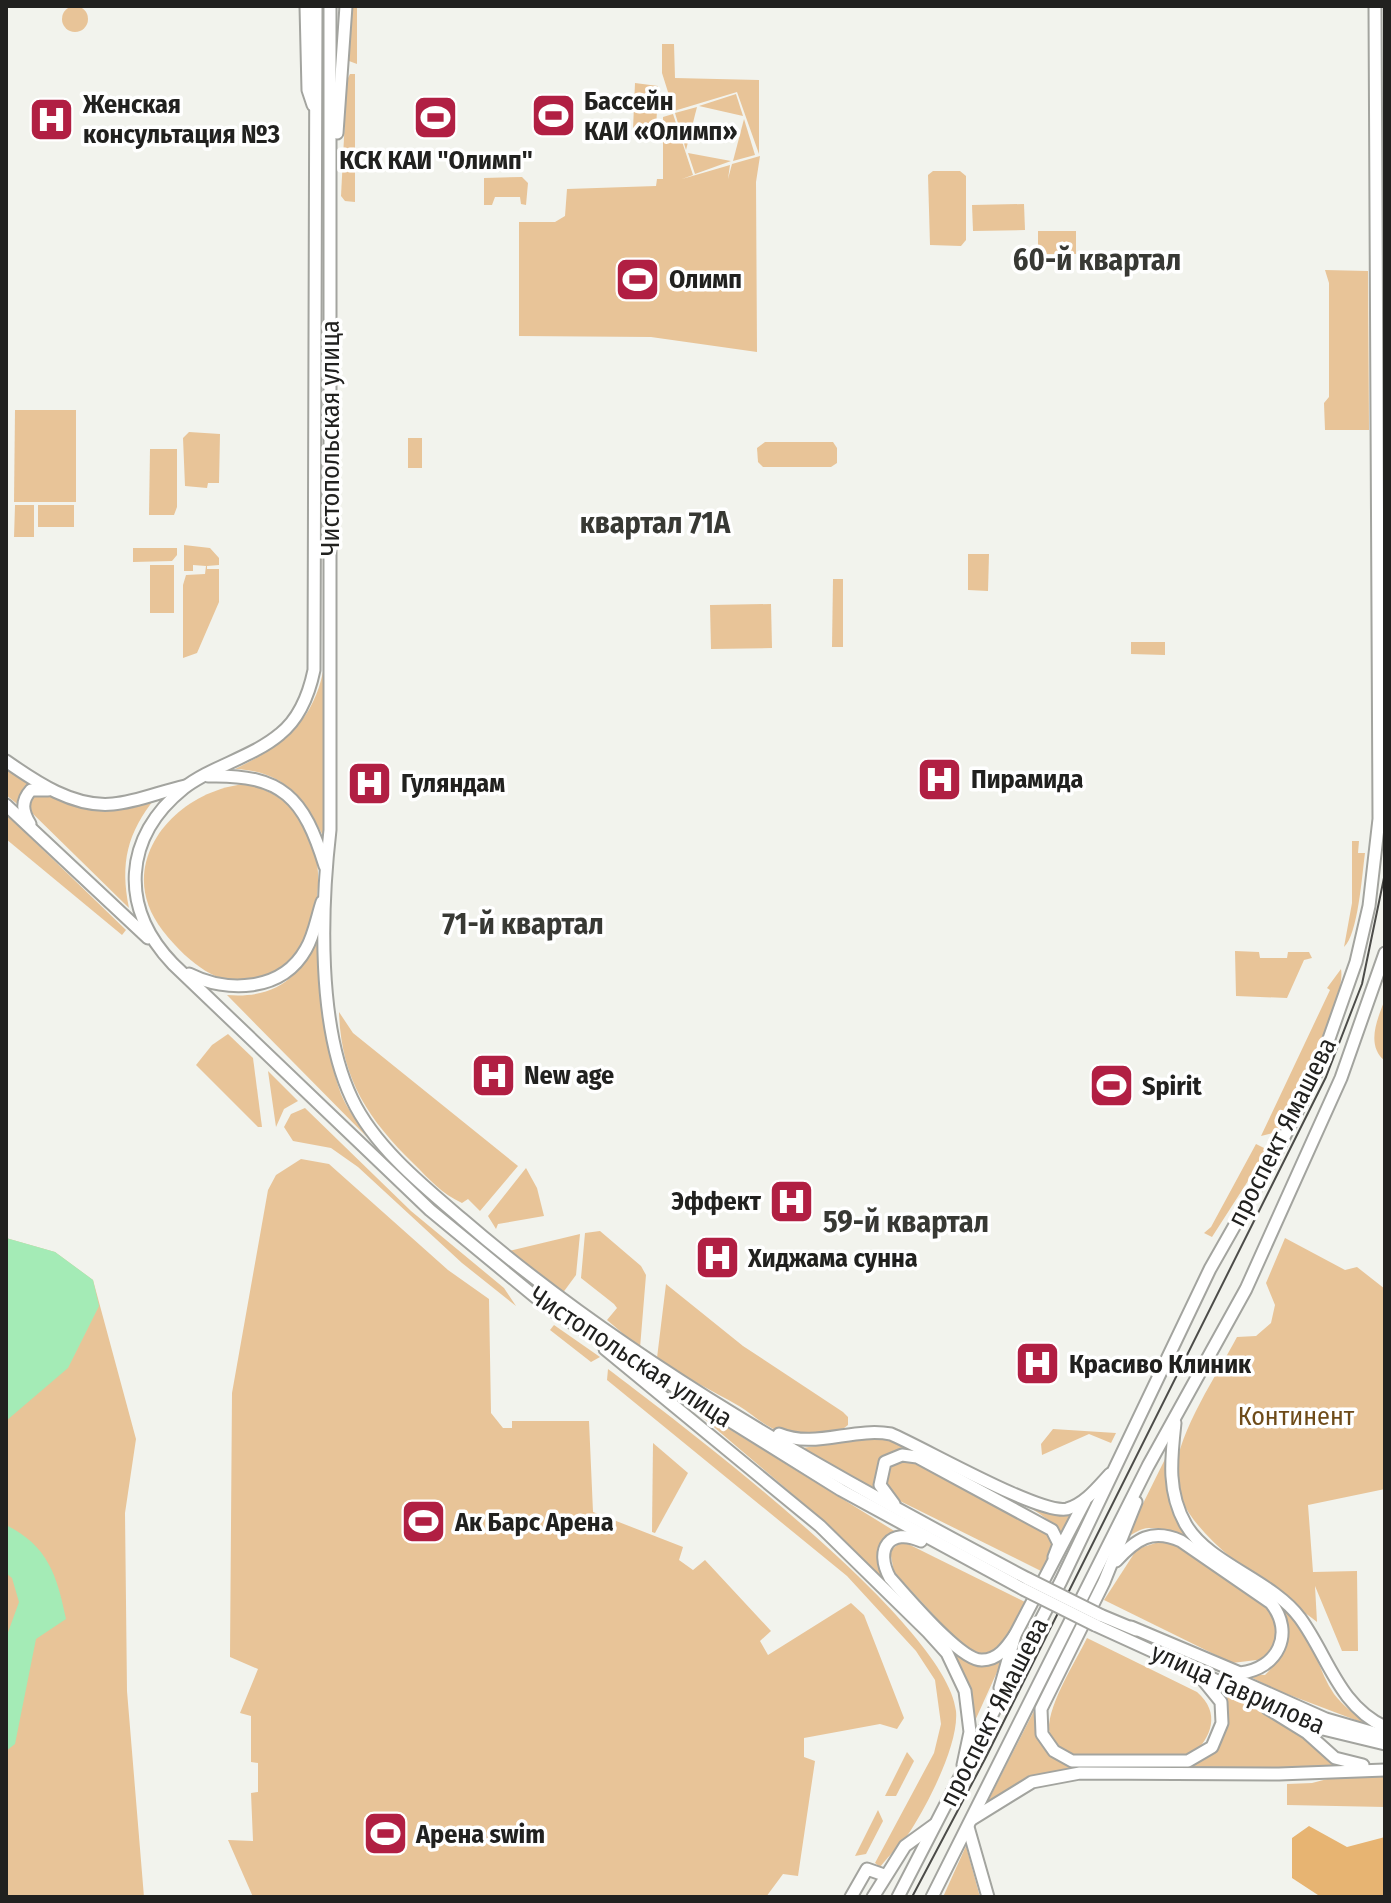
<svg xmlns="http://www.w3.org/2000/svg" width="1391" height="1903" viewBox="0 0 1391 1903" font-family="'Fira Sans Condensed',sans-serif">
<rect width="100%" height="100%" fill="#f2f3ed"/>
<g fill="#e8c498">
<polygon points="350,6 357,6 357,64 349,61"/>
<circle cx="75" cy="19" r="13"/>
<polygon points="662,44 674,44 675,78 759,80 759,154 737,92 674,111 662,73"/>
<polygon points="350,74 355,74 355,202 345,201 341,196 347,80"/>
<polygon points="635,83 658,86 656,132 633,129"/>
<polygon points="736,94 743,116 699,106"/>
<polygon points="697,107 686,150 675,113"/>
<polygon points="673,114 693,175 682,179 730,165 728,179 732,164 760,156 756,182 757,352 651,337 519,336 519,222 555,222 565,216 567,189 656,186 657,179 663,179 663,117"/>
<polygon points="744,119 755,155 733,161"/>
<polygon points="688,153 731,161 695,174"/>
<polygon points="933,171 960,171 966,176 966,240 961,246 930,245 928,175"/>
<polygon points="522,177 528,183 526,205 521,204 520,197 495,197 492,205 484,205 484,178"/>
<polygon points="1024,204 1025,230 973,231 972,205"/>
<rect x="1038" y="231" width="38" height="23"/>
<polygon points="1325,270 1368,271 1369,430 1325,430 1324,403 1329,397 1329,283"/>
<polygon points="15,410 76,410 76,502 14,502"/>
<polygon points="189,432 220,434 219,483 208,483 207,488 185,486 183,438"/>
<rect x="408" y="438" width="14" height="30"/>
<polygon points="765,442 833,442 837,448 837,463 831,467 763,467 758,462 757,448"/>
<polygon points="150,449 177,449 177,507 174,515 149,515"/>
<polygon points="15,505 34,505 34,537 14,537"/>
<rect x="38" y="505" width="36" height="22"/>
<polygon points="184,545 210,548 219,558 219,565 207,566 207,569 219,569 219,602 197,653 183,658 183,585 186,575 205,574 206,566 193,565 193,571 184,571"/>
<polygon points="133,548 177,548 177,555 172,561 133,562"/>
<polygon points="968,554 989,554 988,591 968,590"/>
<rect x="150" y="565" width="24" height="48"/>
<polygon points="833,579 843,579 843,647 832,647"/>
<polygon points="771,604 772,648 711,649 710,605"/>
<polygon points="1131,642 1165,642 1165,655 1131,654"/>
<path d="M323,672v164c-19,-40 -41,-65 -88,-67 45,-22 77,-45 88,-97z"/>
<polygon points="6,766 33,785 21,807 6,795"/>
<path d="M245,784c147,31 48,312 -82,147 -52,-66 11,-140 82,-147z"/>
<path d="M44,793l25,9 87,-5c-29,36 -36,66 -27,111l-100,-98 1,-14z"/>
<polygon points="6,814 126,930 122,935 6,839"/>
<path d="M1352,841h7l-1,12h7c-3,22 -7,82 -21,94l8,-44z"/>
<path d="M323,932c1,55 -1,110 18,162 6,15 18,30 26,43l-140,-142c53,4 73,-20 96,-63z"/>
<polygon points="1235,951 1259,952 1260,958 1287,958 1288,952 1309,952 1312,958 1304,960 1287,998 1236,996"/>
<path d="M1341,969c6,31 -49,132 -64,163l-16,4 69,-146 -3,-2z"/>
<path d="M1385,999v62c-20,-16 -7,-43 0,-62z"/>
<path d="M339,1012l14,21 165,133 -38,45 -12,-12 -6,4c-20,-9 -33,-24 -48,-39 -46,-45 -73,-85 -75,-152z"/>
<polygon points="228,1034 253,1058 262,1127 258,1127 196,1065 212,1045"/>
<polygon points="268,1071 298,1101 284,1109 276,1127"/>
<polygon points="305,1108 411,1211 504,1288 516,1306 462,1263 358,1167 331,1148 293,1141 284,1127 291,1114"/>
<polygon points="1256,1144 1264,1148 1264,1156 1212,1237 1204,1233 1211,1227"/>
<polygon points="301,1159 329,1164 448,1270 489,1299 491,1413 503,1428 512,1428 512,1421 589,1421 593,1512 683,1547 679,1560 693,1570 705,1560 771,1631 760,1641 768,1655 851,1603 864,1615 904,1718 897,1729 880,1724 804,1738 804,1757 815,1761 798,1876 783,1874 766,1897 253,1897 228,1840 253,1841 251,1793 258,1792 258,1763 251,1762 251,1716 240,1713 258,1669 230,1657 232,1393 268,1190 276,1175"/>
<polygon points="526,1168 537,1188 544,1216 498,1224 496,1229 488,1216"/>
<polygon points="600,1231 641,1266 646,1275 640,1348 607,1320 617,1308 614,1304 581,1278 585,1233"/>
<polygon points="580,1234 576,1275 562,1294 509,1251"/>
<polygon points="6,1238 55,1252 93,1280 136,1439 125,1513 127,1691 144,1897 6,1897"/>
<path d="M1285,1238l60,32 12,-3 28,22v200l-77,16 5,67 44,-1 1,80h-16l-27,-65 2,36c-42,-34 -145,-91 -141,-151 2,-39 42,-98 61,-134l19,-1 15,-13 4,-18 -9,-22z"/>
<path d="M666,1284l77,62 100,66 5,5v8c-16,14 -53,13 -72,5 -13,-5 -25,-17 -37,-24 -28,-16 -55,-29 -82,-48z"/>
<polygon points="554,1325 600,1357 591,1362 550,1330"/>
<path d="M608,1369c74,56 339,255 348,342 3,32 -27,91 -45,119 -8,13 -21,24 -31,37l-5,-4 59,-110 7,-29 -6,-44 -19,-29 -69,-75 -240,-196z"/>
<path d="M682,1400l214,132c-24,17 -17,32 -4,56l-69,-68z"/>
<polygon points="1053,1429 1116,1433 1111,1443 1089,1434 1042,1455 1041,1444"/>
<path d="M879,1437l16,3 162,73h18l-12,23c-9,-25 -121,-72 -150,-86 -29,-3 -40,14 -36,42l-75,-44z"/>
<polygon points="653,1443 688,1473 655,1533 652,1532"/>
<path d="M1169,1451c-13,103 80,105 130,171 15,21 20,50 35,72 8,11 22,21 32,30l-87,-33 -35,-17 21,1c21,-21 29,-42 14,-69 -32,-23 -91,-79 -130,-78 -8,0 -16,6 -23,10z"/>
<polygon points="916,1460 1047,1531 1053,1546 1041,1571 900,1501 886,1487 887,1468 895,1461"/>
<path d="M1165,1540c25,10 102,55 112,79 6,15 -1,29 -12,40l-33,4 -128,-63 33,-51z"/>
<polygon points="902,1541 1025,1602 1002,1647 978,1656 965,1649 894,1572 890,1551"/>
<path d="M1087,1638l110,54c24,21 15,45 -6,65l-119,1c-9,-7 -18,-13 -22,-24 -7,-22 27,-75 37,-96z"/>
<path d="M942,1641c18,17 34,30 60,20l-28,62 -4,-36z"/>
<path d="M1220,1688l132,79 -299,5 -19,5 -47,26 50,-98c-1,60 28,64 80,62 23,-1 46,-1 68,-2 38,-11 50,-41 35,-77z"/>
<polygon points="907,1752 914,1761 896,1796 885,1796"/>
<polygon points="1385,1775 1385,1807 1287,1805 1287,1784 1312,1783 1339,1776"/>
<polygon points="878,1810 883,1821 866,1854 855,1856"/>
<polygon points="966,1846 980,1897 943,1897"/>
</g>
<polygon fill="#e7b472" points="1309,1826 1347,1847 1385,1837 1385,1897 1321,1897 1292,1878 1292,1838"/>
<g fill="#a4ebb6">
<polygon points="6,1238 55,1252 93,1280 99,1306 68,1368 6,1421"/>
<path d="M6,1525c42,21 51,50 60,94l-30,20 -21,105 -9,7v-113l13,-36 -7,-24 -6,-5z"/>
</g>
<g fill="none" stroke-linecap="round" stroke-linejoin="round">
<defs>
<g id="major">
<polyline points="306,6 308,90 313,105"/>
<path d="M316,6l-2,664c-5,24 -14,48 -34,64 -27,23 -70,33 -96,54 -61,49 -65,120 -11,176l257,246 120,99 291,181 182,99"/>
<path d="M330,6v824c-9,79 -13,196 22,269 22,47 71,87 110,120 170,147 368,255 566,360"/>
<polyline points="337,133 346,6"/>
<path d="M6,761c30,21 68,47 107,43 24,-2 49,-13 72,-18"/>
<path d="M208,776c75,-2 96,22 117,90"/>
<polyline points="6,805 148,938"/>
<path d="M30,824c-8,-13 -9,-23 1,-34h17"/>
<path d="M189,974c38,19 93,18 117,-25 8,-13 11,-32 16,-47"/>
<polyline points="605,1349 820,1526 928,1632 947,1653 965,1691 970,1732 963,1765"/>
<path d="M1175,1423c-4,36 -8,69 11,102 23,39 86,55 114,93 28,38 38,87 85,109"/>
<path d="M779,1434c36,15 74,-7 112,0 33,14 149,81 176,75 18,-5 31,-22 43,-35"/>
<polyline points="1136,1502 1104,1582 1041,1709 1042,1734 1054,1751 1072,1761 1188,1761 1212,1747 1222,1723 1221,1702 1195,1670"/>
<polyline points="894,1504 880,1485 885,1462 902,1455 917,1457 1052,1530 1059,1544 1054,1557"/>
<path d="M921,1541c-31,-14 -47,8 -31,37 16,17 70,83 92,82 16,0 25,-13 33,-25"/>
<path d="M1116,1561c20,-22 36,-33 65,-20l90,62c24,30 7,66 -31,70l-109,-46"/>
<polyline points="1100,1615 1136,1630"/>
<polyline points="1095,1625 1323,1729 1385,1744"/>
<polyline points="1227,1675 1326,1719 1385,1736"/>
<polyline points="1000,1688 1015,1635 1085,1501"/>
<polyline points="1267,1708 1306,1732 1335,1758 1363,1765"/>
<polyline points="972,1819 1032,1782 1080,1773 1279,1774 1385,1770"/>
<polyline points="968,1827 988,1897"/>
<polyline points="851,1897 867,1869 884,1875"/>
<polyline points="873,1897 905,1846 934,1825"/>
<polyline points="898,1897 1061,1581 1210,1269 1277,1151 1318,1070 1356,962 1369,906 1379,819 1375,6"/>
<polyline points="932,1897 1148,1466 1246,1289 1341,1078 1385,953"/>
</g>
</defs>
<use href="#major" stroke="#a3a49f" stroke-width="15"/>
<use href="#major" stroke="#fff" stroke-width="11"/>
<polyline stroke="#4c4c49" stroke-width="2" points="912,1897 985,1759 1326,1077 1362,984 1385,873"/>
<defs>
<g id="major-bridge">
<polyline points="1028,1579 1100,1615"/>
<polyline points="1023,1589 1095,1625"/>
</g>
</defs>
<use href="#major-bridge" stroke="#a3a49f" stroke-width="15" stroke-linecap="butt"/>
<use href="#major-bridge" stroke="#fff" stroke-width="11"/>
</g>
<defs>
<symbol id="stadium-square" viewBox="-11 -11 22 22"><rect x="-9" y="-9" width="18" height="18" rx="4" fill="#b11f43" stroke="#fff"/><path d="M0-5a6.5 5 0 1 0 0 10a6.5 5 0 1 0 0-10ZM-3.5-1.8h7v3.6h-7Z" fill="#fff"/></symbol>
<symbol id="hospital-square" viewBox="-11 -11 22 22"><rect x="-9" y="-9" width="18" height="18" rx="4" fill="#b11f43" stroke="#fff"/><path d="M-5-5h3v3.5h4V-5h3V5h-3V1.5h-4V5h-3Z" fill="#fff"/></symbol>
</defs>
<g fill-rule="evenodd">
<use href="#stadium-square" x="528" y="90" width="51" height="51"/>
<use href="#stadium-square" x="410" y="92" width="51" height="51"/>
<use href="#hospital-square" x="26" y="94" width="51" height="51"/>
<use href="#stadium-square" x="612" y="254" width="51" height="51"/>
<use href="#hospital-square" x="914" y="754" width="51" height="51"/>
<use href="#hospital-square" x="344" y="758" width="51" height="51"/>
<use href="#hospital-square" x="468" y="1050" width="51" height="51"/>
<use href="#stadium-square" x="1086" y="1060" width="51" height="51"/>
<use href="#hospital-square" x="766" y="1176" width="51" height="51"/>
<use href="#hospital-square" x="692" y="1232" width="51" height="51"/>
<use href="#hospital-square" x="1012" y="1338" width="51" height="51"/>
<use href="#stadium-square" x="398" y="1496" width="51" height="51"/>
<use href="#stadium-square" x="360" y="1808" width="51" height="51"/>
</g>
<g text-anchor="middle" dominant-baseline="central" stroke-width="7" stroke-linejoin="round" paint-order="stroke">
<g font-size="26" font-weight="bold" fill="#21211f" stroke="#fff" text-anchor="start">
<text x="584" y="101">Бассейн<tspan x="584" dy="30">КАИ «Олимп»</tspan></text>
<text x="83" y="104">Женская<tspan x="83" dy="30">консультация №3</tspan></text>
<text x="436" y="160" text-anchor="middle">КСК КАИ "Олимп"</text>
<text x="669" y="279">Олимп</text>
<text x="971" y="779">Пирамида</text>
<text x="401" y="783">Гуляндам</text>
<text x="524" y="1075">New age</text>
<text x="1142" y="1086">Spirit</text>
<text x="761" y="1201" text-anchor="end">Эффект</text>
<text x="748" y="1258">Хиджама сунна</text>
<text x="1069" y="1364">Красиво Клиник</text>
<text x="455" y="1522">Ак Барс Арена</text>
<text x="416" y="1834">Арена swim</text>
</g>
<g font-size="26" fill="#21211f" stroke="#fff">
<text transform="translate(330 438) rotate(-90)">Чистопольская улица</text>
<text transform="translate(1282 1132) rotate(-63)">проспект Ямашева</text>
<text transform="translate(631 1357) rotate(33)">Чистопольская улица</text>
<text transform="translate(1238 1689) rotate(24)">улица Гаврилова</text>
<text transform="translate(994 1712) rotate(-63)">проспект Ямашева</text>
</g>
<g font-size="26" fill="#6e4b19" stroke="#fff">
<text x="1296" y="1416">Континент</text>
</g>
<g font-size="30" font-weight="bold" fill="#383934" stroke="#fff">
<text x="1097" y="260">60-й квартал</text>
<text x="655" y="523">квартал 71А</text>
<text x="523" y="924">71-й квартал</text>
<text x="906" y="1222">59-й квартал</text>
</g>
</g>
<rect width="1391" height="1903" fill="none" stroke="#21211f" stroke-width="16"/>
</svg>
